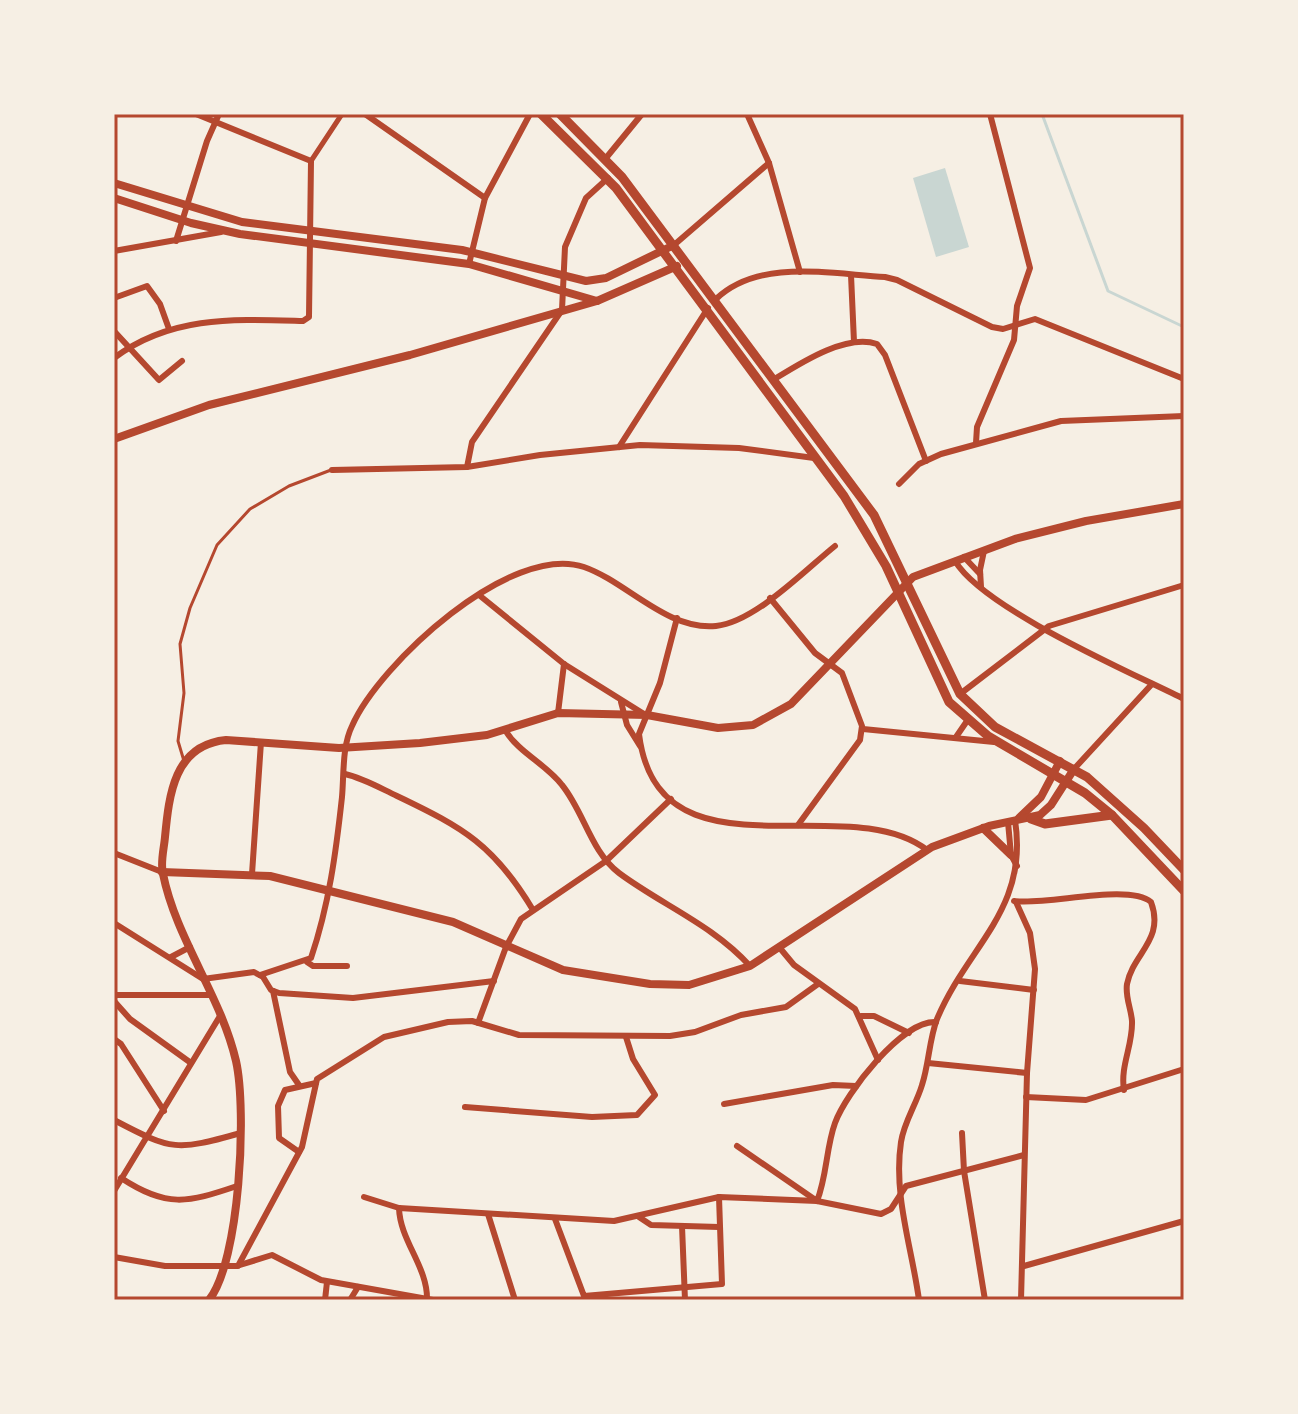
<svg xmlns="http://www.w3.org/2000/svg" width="1298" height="1414" viewBox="0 0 1298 1414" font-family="'Crimson Pro',serif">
<rect width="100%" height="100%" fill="#f6efe4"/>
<polygon fill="#c9d6d2" points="945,168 969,247 936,257 913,178"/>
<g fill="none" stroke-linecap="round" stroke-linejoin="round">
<polyline stroke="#c9d6d2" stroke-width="3" points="1042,114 1108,291 1184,327"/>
<polyline stroke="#b5482f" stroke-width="3" points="184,761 178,741 184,693 180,644 190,608 217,545 250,509 289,486 331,470"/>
<polyline stroke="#b5482f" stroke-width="5" points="311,161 342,114"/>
<g stroke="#b5482f" stroke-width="6">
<polyline points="365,114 485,198"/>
<polyline points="747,114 769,163 800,272"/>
<polyline points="606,158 642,114"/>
<polyline points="176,241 207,141 219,114"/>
<polyline points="674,245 769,163"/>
<polyline points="114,251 221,232"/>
<polyline points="469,264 485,198 530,114"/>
<polyline points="851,275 854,342"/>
<polyline points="114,298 147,286 160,304 169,329"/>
<path d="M716,299c43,-41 115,-25 169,-22l12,3 95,47 11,2 32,-10 149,60"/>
<polyline points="114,331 159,380 182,361"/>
<path d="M114,358c57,-43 122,-39 189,-37l6,-4 2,-156 -115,-47"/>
<path d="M773,380c26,-16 73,-47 104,-36l8,11 41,106"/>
<polyline points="976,443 977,427 1014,340 1017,306 1030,268 990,114"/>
<polyline points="619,447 708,308"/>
<polyline points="467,467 472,442 562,310 565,247 586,198 608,178"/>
<polyline points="332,470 467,467 540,455 640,445 739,448 814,458"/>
<polyline points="899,484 919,464 941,454 1061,421 1184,416"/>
<polyline points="964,557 980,574"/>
<path d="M955,561c29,48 175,111 229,138"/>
<polyline points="981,587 980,570 984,551"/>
<polyline points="479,595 564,664 644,714"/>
<polyline points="770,598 815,653 842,673 862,726 860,740 798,825"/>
<path d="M677,618l-17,65 -21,51c19,152 206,53 288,116"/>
<polyline points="960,694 1049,626 1184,585"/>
<polyline points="621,702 627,725 640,746"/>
<polyline points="558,713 564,664"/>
<polyline points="863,729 994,742"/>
<path d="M505,730c14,23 41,34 57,55 22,27 29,67 57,88 43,32 94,52 131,93"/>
<polyline points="956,737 967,721"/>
<polyline points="1074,769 1152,684"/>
<path d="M345,774c18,4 35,14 52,22 67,32 97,49 136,114"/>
<polyline points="1008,822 1011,855 1017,866"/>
<polyline points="114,853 162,872"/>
<polyline points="252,874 261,742"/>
<path d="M1014,901c32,5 114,-18 137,1 14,38 -18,51 -24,82 -2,13 4,24 5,37 1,24 -12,45 -8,69"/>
<polyline points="1016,902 1030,933 1035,969 1027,1073 1021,1300"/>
<polyline points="114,923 203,979 254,972 263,977 271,990 279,993 353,998 494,981"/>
<polyline points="779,947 794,965 855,1009 878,1060"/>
<polyline points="171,957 190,947"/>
<polyline points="307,962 313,966 347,966"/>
<path d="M260,975l51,-17c18,-53 25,-106 31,-161 2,-22 0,-51 10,-71 27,-62 159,-184 232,-159 43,15 83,64 132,59 39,-4 89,-56 119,-80"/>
<polyline points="960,981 1034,990"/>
<polyline points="273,991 290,1072 299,1085"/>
<polyline points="114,995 211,995"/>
<polyline points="114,1001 130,1019 191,1063"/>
<polyline points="861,1016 874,1016 909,1033"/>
<polyline points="478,1023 506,947 521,919 606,861 671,799"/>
<polyline points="114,1039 121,1044 164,1111"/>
<polyline points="928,1063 1027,1073"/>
<polyline points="1026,1097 1086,1100 1184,1069"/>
<polyline points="724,1104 833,1085 856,1086"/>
<polyline points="465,1107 592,1117 637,1115 655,1095 633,1059 626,1037"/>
<path d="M114,1120c59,31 62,31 127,13"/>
<polyline points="962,1133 964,1171 985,1300"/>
<path d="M737,1146l80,55c10,-25 9,-53 18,-78 11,-30 67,-103 101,-101"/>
<polyline points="299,1152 279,1138 278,1106 285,1090 316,1083"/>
<path d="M121,1178c46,30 66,25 116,8"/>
<polyline points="114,1191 220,1016"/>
<polyline points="364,1197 399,1208 614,1221 719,1197 817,1201 881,1214 891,1209 906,1186 1024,1155"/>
<path d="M399,1208c1,33 29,59 28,92"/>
<polyline points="488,1214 515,1300"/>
<polyline points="639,1217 651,1225 719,1227"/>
<polyline points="555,1219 584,1296 722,1284 719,1197"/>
<polyline points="682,1226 685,1300"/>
<polyline points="114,1257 165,1266 238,1266 302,1147 317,1079 384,1037 448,1022 472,1021 519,1035 670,1036 695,1032 741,1015 786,1007 818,984"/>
<polyline points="240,1265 272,1255 321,1280 433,1300"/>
<polyline points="1024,1266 1184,1221"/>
<polyline points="325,1300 327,1282"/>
<polyline points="350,1300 358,1287"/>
<path d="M919,1300c-7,-52 -26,-105 -18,-158 3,-20 15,-37 21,-57 7,-21 7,-45 15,-66 31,-74 92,-109 78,-199"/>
</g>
<g stroke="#b5482f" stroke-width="8">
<polyline points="114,183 242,222 462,250 586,281 606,278 674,245"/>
<polyline points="114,198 191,223 240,234 469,264 597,301 677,266"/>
<polyline points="114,439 209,405 410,355 597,301"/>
<polyline points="1019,818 1041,797 1060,761"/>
<polyline points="983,828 1011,855"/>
<polyline points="162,872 270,876 453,922 563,970 650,984 689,985 750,966 932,847 989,826 1040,815 1051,805 1074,769"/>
<path d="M209,1300c31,-39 38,-190 27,-239 -15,-65 -60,-122 -73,-187 -3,-11 1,-25 2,-37 4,-42 9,-92 61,-97l113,8 81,-5 67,-8 71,-22 89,2 71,13 35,-3 38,-21 122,-127 102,-38 71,-18 98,-17"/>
</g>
<g stroke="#b5482f" stroke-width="9">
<polyline points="541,114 616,188 844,496 886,566 949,702 988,736 1085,793 1112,815 1184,891"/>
<polyline points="560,114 622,177 874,515 960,694 995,727 1087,777 1144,828 1184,870"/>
<polyline points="1031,819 1045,824 1112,815"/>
</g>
</g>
<rect width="1298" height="1414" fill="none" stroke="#f6efe4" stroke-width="232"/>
<rect x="116" y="116" width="1066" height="1182" fill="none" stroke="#b5482f" stroke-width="3"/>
</svg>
